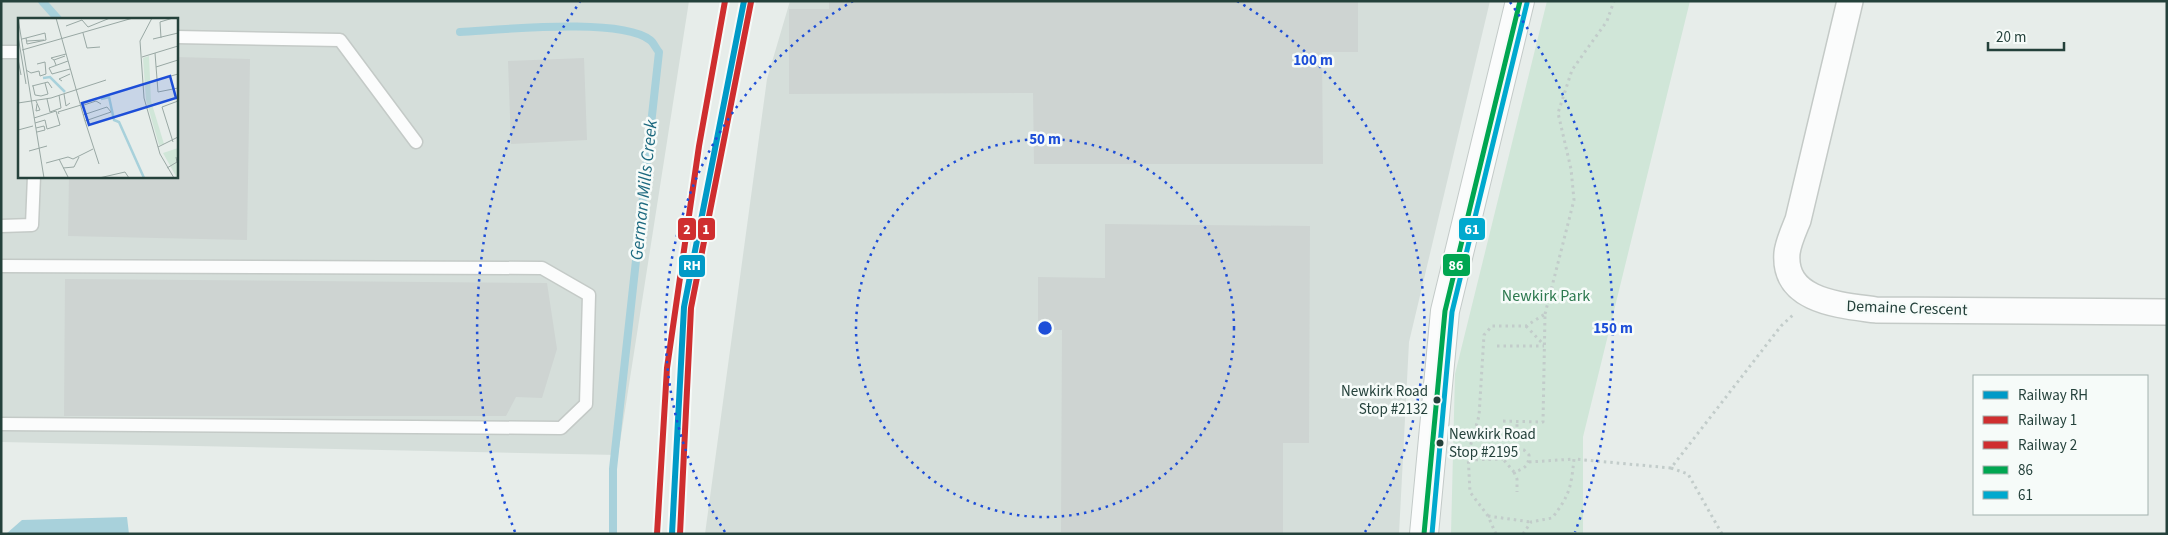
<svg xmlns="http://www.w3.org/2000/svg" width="2168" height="535" viewBox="0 0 2168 535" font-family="'Source Sans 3',sans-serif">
<rect width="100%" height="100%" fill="#e7edea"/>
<g fill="#d5deda" fill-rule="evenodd">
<path d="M1,1h688l-71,454 -617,-13zM19,19h157v157h-157z"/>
<polygon points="790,1 1490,1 1409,342 1399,534 705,534 767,79"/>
</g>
<polygon fill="#d0e6d8" points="1547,1 1690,1 1583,437 1583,534 1451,534 1455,374"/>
<polygon fill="#a8d1db" points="127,517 129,534 6,534 22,520"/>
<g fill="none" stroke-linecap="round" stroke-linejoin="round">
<g stroke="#a8d1db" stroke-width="8">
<polyline points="42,1 58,19"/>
<path d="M460,32c40,-2 160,-15 190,8 4,3 6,9 9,12l-46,417v65"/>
</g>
</g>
<g fill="#ced4d2">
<polygon points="829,1 1358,1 1358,52 1322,52 1323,164 1034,164 1033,93 789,94 789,9 829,9"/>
<polygon points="176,57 250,59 247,240 68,236 69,176 176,176"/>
<polygon points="584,58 587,140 511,144 508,61"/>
<polygon points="1105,224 1310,226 1309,443 1283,443 1283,534 1061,532 1062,330 1038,330 1038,277 1105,278"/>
<polygon points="65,279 547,283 557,349 542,398 516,397 506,416 64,416"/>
</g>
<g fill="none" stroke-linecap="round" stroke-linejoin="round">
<defs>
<g id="lane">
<polyline points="176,37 340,40 416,142"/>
<polyline points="1,52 19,52"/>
<polyline points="1,226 32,225 34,176"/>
<polyline points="1,266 542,268 589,295 586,404 561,428 1,424"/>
</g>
<path id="street" d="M1850,1l-52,219c-4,10 -10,23 -11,33 -4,49 54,52 89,57l291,2"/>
<polyline id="secondary" points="1424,534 1445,311 1520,1"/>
</defs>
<use href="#lane" stroke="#c4cac7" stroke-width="15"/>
<use href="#street" stroke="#c4cac7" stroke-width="28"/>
<use href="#secondary" stroke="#c3cac8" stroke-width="30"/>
<g stroke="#c2ccca" stroke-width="3" stroke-dasharray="2.5 4" stroke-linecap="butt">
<polyline points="1545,314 1574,200 1571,169 1558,113 1572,70 1607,21 1614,1"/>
<polyline points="1526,326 1544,345"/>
<polyline points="1497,346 1544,346"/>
<path d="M1517,448l7,2 5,5c0,11 -5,14 -15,17l-11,-13 2,-7 12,-4v-27"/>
<polyline points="1469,460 1503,459"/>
<polyline points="1529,462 1574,459"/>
<polyline points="1671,468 1688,474 1722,534"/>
<polyline points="1514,472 1517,479 1517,492"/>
<polyline points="1488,516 1531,522"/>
<polyline points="1496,534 1488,516 1470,492 1468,454 1479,416 1484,335 1492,326 1526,326 1545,314 1543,422 1499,421"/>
<path d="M1523,534l8,-12 21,-4c18,-23 19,-31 22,-59l97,9 110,-142 13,-12"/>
</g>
<use href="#lane" stroke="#fbfcfc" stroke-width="12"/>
<use href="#street" stroke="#fbfcfc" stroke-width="25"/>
<use href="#secondary" stroke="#fbfcfc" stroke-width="28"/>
<defs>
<polyline id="bus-1" points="1424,534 1445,311 1520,1"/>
<polyline id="bus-2" points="1432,534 1452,312 1527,3"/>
</defs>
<use href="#bus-1" stroke="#f6fbf9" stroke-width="9"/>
<use href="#bus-2" stroke="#f6fbf9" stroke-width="9"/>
<use href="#bus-1" stroke="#00a651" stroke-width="5"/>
<use href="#bus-2" stroke="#00a9ce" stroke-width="5"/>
<defs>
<polyline id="rail-1" points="672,534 684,307 744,1"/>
<polyline id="rail-2" points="680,534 691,308 751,2"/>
<polyline id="rail-3" points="657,534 667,368 699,146 725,1"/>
</defs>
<use href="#rail-1" stroke="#f6fbf9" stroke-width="10"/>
<use href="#rail-2" stroke="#f6fbf9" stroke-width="10"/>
<use href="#rail-3" stroke="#f6fbf9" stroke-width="10"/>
<use href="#rail-1" stroke="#009ac7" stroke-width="6"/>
<use href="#rail-2" stroke="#cf2e2f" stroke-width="6"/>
<use href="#rail-3" stroke="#cf2e2f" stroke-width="6"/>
</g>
<g fill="none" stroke="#1d4ed8" stroke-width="2.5" stroke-dasharray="2.5 5">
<circle cx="1045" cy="328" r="189"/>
<path d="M725 532A379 379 0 0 1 853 1M1237 1A379 379 0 0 1 1365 532"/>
<path d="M515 532A568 568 0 0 1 580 2M1510 2A568 568 0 0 1 1575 532"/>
</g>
<g fill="#24413b" stroke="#f6fbf9" stroke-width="2">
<circle cx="1437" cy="400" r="4.5"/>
<circle cx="1440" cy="443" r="4.5"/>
</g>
<g text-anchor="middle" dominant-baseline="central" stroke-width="5" stroke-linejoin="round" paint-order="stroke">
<g font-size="15" fill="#24413b" stroke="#f6fbf9" text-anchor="end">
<text x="1428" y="391">Newkirk Road<tspan x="1428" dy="18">Stop #2132</tspan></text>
<text x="1449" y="434" text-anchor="start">Newkirk Road<tspan x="1449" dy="18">Stop #2195</tspan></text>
</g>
<g font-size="16" fill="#2d794f" stroke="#f6fbf9">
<text x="1546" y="296">Newkirk Park</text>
</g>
<g font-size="16" fill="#24413b" stroke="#f6fbf9">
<text transform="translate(1907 308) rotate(2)">Demaine Crescent</text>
</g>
<g font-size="18" font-style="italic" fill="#1c697f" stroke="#f6fbf9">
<text transform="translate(644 190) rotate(-84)">German Mills Creek</text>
</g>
</g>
<g transform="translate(18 18)">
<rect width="160" height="160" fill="#e7edea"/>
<path d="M131,38l2,45 13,43 -5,1 -13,-45 -3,-42zM160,130v30h-1l-14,-25z" fill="#d0e6d8"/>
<path fill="none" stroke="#a8d1db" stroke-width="2.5" d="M25,60l7,-1 15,15M83,81l8,-2 5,23 5,2 25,56"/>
<path fill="none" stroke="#99a8a4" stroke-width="1" d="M0,0l26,160M38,0l29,103 26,-9 -4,-5 -24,8M134,0l-12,23 4,57 16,56 14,24M48,8l16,-6 6,7 22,-9M65,15l4,15 13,-1M0,18l8,48M143,20l-1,-16 13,-4M4,21l4,-1 1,6 19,-4 -1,-7 -19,5M135,21l25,-6M9,23l17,-1M4,32l111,-32M137,35l3,39 20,-4M124,39l36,-11M0,41l3,16M36,42l-3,-2 15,-4M50,43l-19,7 3,6 18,-5M38,47l-2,-5 11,-4M138,49l22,-7M8,52l5,3 8,-2 1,5 6,-2 -1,-12 -8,2M139,62l21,-6M44,63l-3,-2 11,-5M14,68l16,-4 4,6M15,68l2,9 6,1 7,-2 -3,-11M46,76l2,12 4,-3M29,81l3,13 11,-4 -2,-13M18,83l4,9 -4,1 1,-7M0,85l33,-5 55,-18M66,87l12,-4 5,3M41,96l-1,-2 23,-7M16,100l22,-7 4,14 -13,4 -2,-9 -10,3M67,103l14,43M18,110l8,-2 1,4 -8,2M0,112l15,-4M155,124l-11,-35 16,-6M140,129l20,-10M11,133l18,-5M41,141l9,18M28,145l22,-6 5,2 20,-10M45,150l11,-1 5,-10M149,150l10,-6 -1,-5M81,160l26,-6 4,6"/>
<path fill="#1d4ed8" fill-opacity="0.15" stroke="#1d4ed8" stroke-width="2.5" d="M152,58l6,22 -87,27 -7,-22z"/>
<rect width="160" height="160" fill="none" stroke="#24413b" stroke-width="2.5"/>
</g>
<circle cx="1045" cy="328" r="8" fill="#1d4ed8" stroke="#f6fbf9" stroke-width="2.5"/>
<g font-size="15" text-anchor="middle" font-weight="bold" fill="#1d4ed8" stroke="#f6fbf9" stroke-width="5" stroke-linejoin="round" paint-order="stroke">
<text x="1313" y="65">100 m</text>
<text x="1045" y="144">50 m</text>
<text x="1613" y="333">150 m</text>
</g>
<g stroke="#f6fbf9" stroke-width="2">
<rect x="697" y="217" width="19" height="24" rx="5" fill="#cf2e2f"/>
<rect x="677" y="217" width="20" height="24" rx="5" fill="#cf2e2f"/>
<rect x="1458" y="217" width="28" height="24" rx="5" fill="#00a9ce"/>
<rect x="1442" y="253" width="29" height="24" rx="5" fill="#00a651"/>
<rect x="678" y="254" width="28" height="24" rx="5" fill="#009ac7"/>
</g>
<g font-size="14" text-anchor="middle" font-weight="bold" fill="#fff">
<text x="706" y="234">1</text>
<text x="687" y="234">2</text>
<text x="1472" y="234">61</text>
<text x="1456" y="270">86</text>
<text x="692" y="270">RH</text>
</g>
<rect width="2168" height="535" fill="none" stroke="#24413b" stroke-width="5"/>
<rect x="1973" y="375" width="175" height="140" fill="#f6fbf9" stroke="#a2b1ad"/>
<rect x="1983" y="391" width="25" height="8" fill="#009ac7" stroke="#a2b1ad"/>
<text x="2018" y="400" font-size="15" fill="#24413b">Railway RH</text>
<rect x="1983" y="416" width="25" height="8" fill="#cf2e2f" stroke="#a2b1ad"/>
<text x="2018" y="425" font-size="15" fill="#24413b">Railway 1</text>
<rect x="1983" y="441" width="25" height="8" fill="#cf2e2f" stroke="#a2b1ad"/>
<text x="2018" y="450" font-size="15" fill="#24413b">Railway 2</text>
<rect x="1983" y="466" width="25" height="8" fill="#00a651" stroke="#a2b1ad"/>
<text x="2018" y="475" font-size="15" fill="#24413b">86</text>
<rect x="1983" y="491" width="25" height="8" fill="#00a9ce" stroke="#a2b1ad"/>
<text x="2018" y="500" font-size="15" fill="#24413b">61</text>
<path d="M1988 42v8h76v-8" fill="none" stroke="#24413b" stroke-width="2.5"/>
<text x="1996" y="42" font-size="15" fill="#24413b" stroke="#f6fbf9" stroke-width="4" paint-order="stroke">20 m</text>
</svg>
